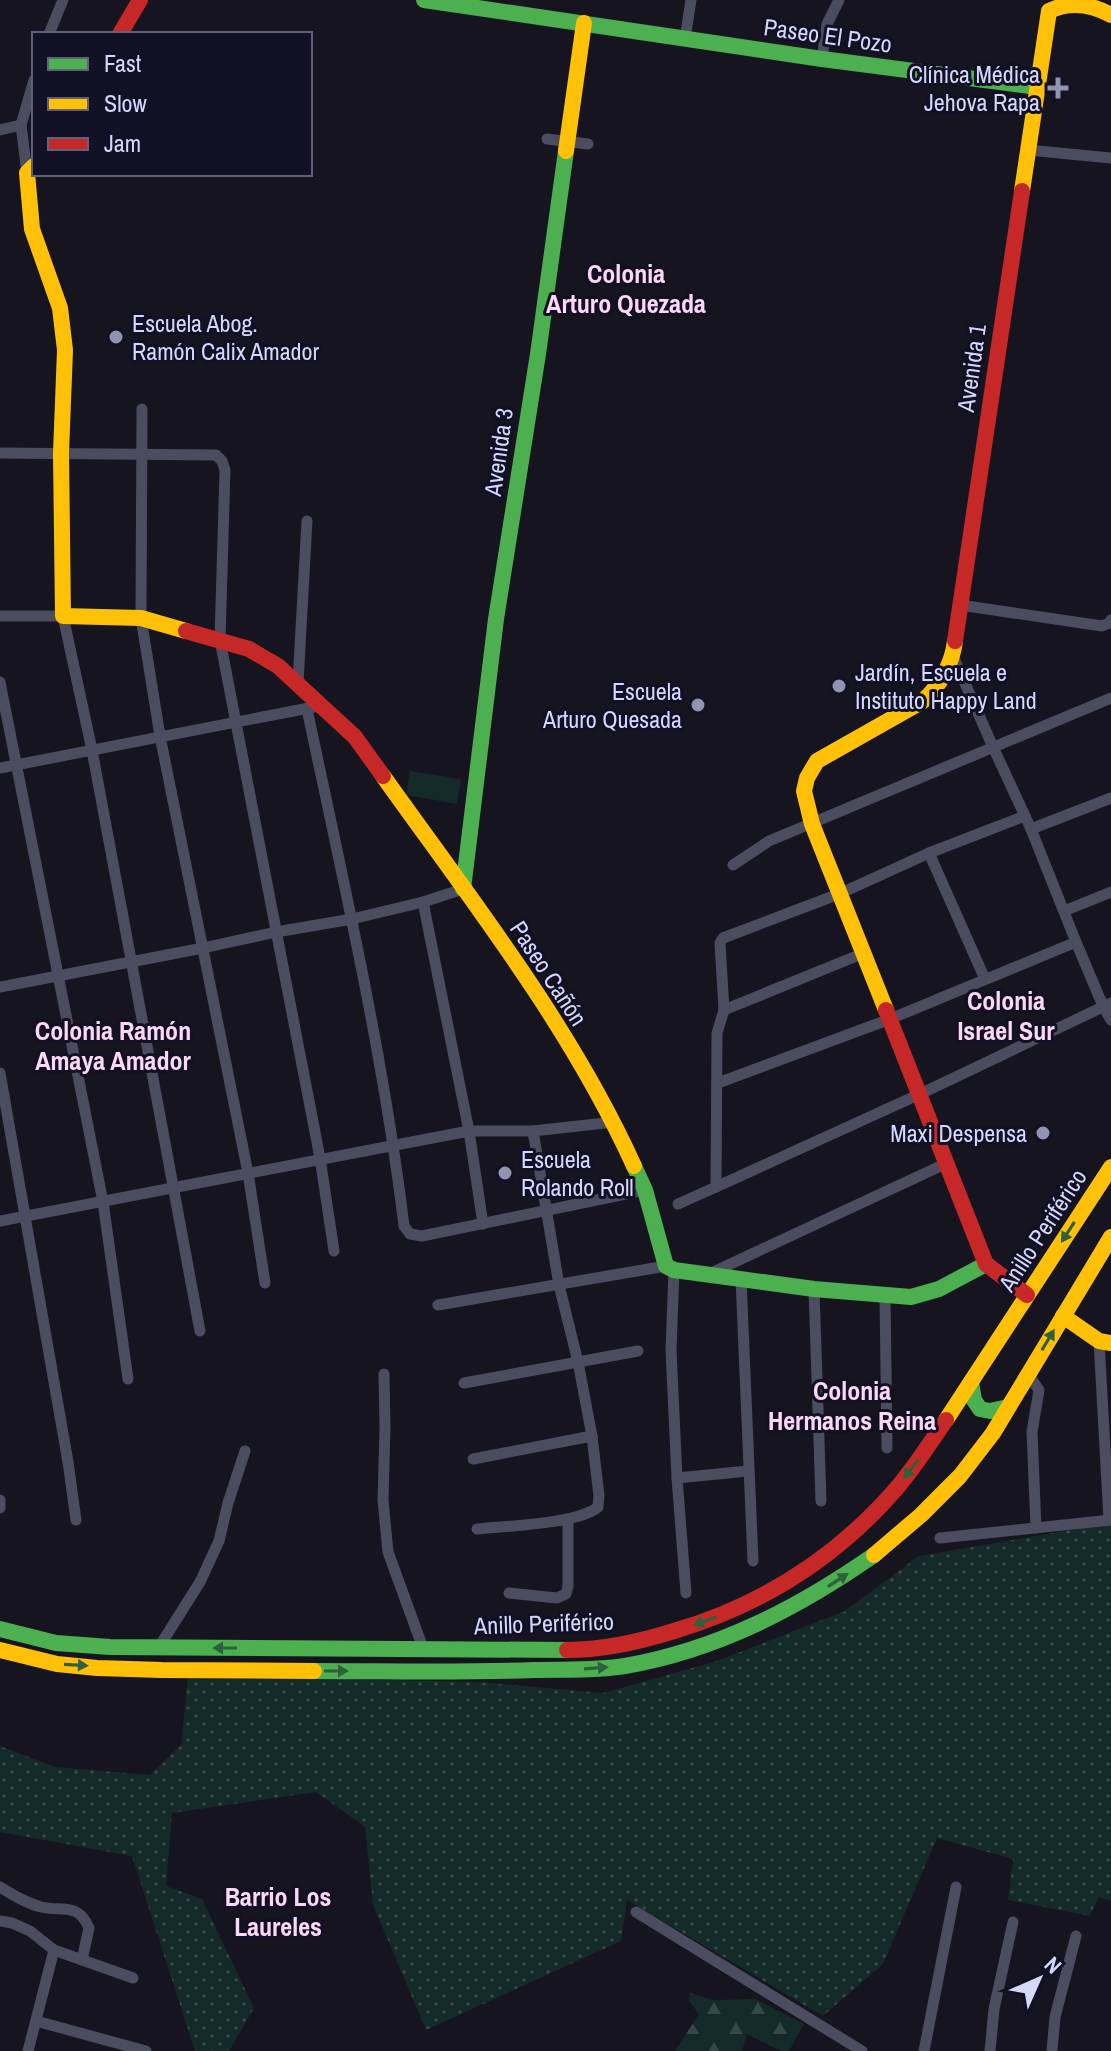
<svg xmlns="http://www.w3.org/2000/svg" width="1111" height="2051" viewBox="0 0 1111 2051" font-family="'Archivo Narrow',sans-serif">
<defs>
<pattern id="grass-dots" width="8" height="8" patternUnits="userSpaceOnUse" patternTransform="scale(2)"><rect width="8" height="8" fill="#142a28"/><path d="M2 2h.1M6 6h.1" fill="none" stroke="#354848" stroke-width="1.8" stroke-linecap="round"/></pattern>
<pattern id="forest-firs" width="22" height="20" patternUnits="userSpaceOnUse" patternTransform="scale(2)"><rect width="22" height="20" fill="#142a28"/><path d="M5 1l3.5 6h-7zM16 11l3.5 6h-7z" fill="#354848"/></pattern>
</defs>
<rect width="100%" height="100%" fill="#15141f"/>
<polygon fill="url(#grass-dots)" points="1111,1523 1111,1901 1099,1897 1090,1916 1008,1900 1013,1859 937,1838 883,1964 823,2016 627,1900 621,1941 426,2030 373,1905 365,1827 316,1792 172,1813 166,1886 202,1899 254,2008 229,2051 195,2051 132,1856 0,1832 0,1746 55,1767 150,1775 181,1745 188,1676 480,1682 603,1693 717,1661 845,1611 919,1556"/>
<polygon fill="url(#forest-firs)" points="690,1993 713,2000 755,1999 804,2024 789,2051 781,2051 747,2034 742,2051 675,2051 699,2014 689,2001"/>
<polygon fill="#142a28" points="410,771 461,779 457,804 406,795"/>
<g fill="none" stroke-linecap="round" stroke-linejoin="round">
<g stroke="#4b4c5f" stroke-width="11">
<polyline points="49,34 63,0"/>
<polyline points="685,39 691,0"/>
<polyline points="822,59 827,24 839,0"/>
<polyline points="0,130 21,125"/>
<polyline points="547,139 588,144"/>
<polyline points="1028,150 1111,158"/>
<polyline points="27,173 21,125 34,80"/>
<polyline points="142,409 141,618 160,736 248,1173 265,1283"/>
<polyline points="0,453 216,455 222,461 225,470 220,640 320,1158 334,1251"/>
<polyline points="960,605 1102,626 1109,623 1111,620"/>
<polyline points="0,616 63,616 92,750 200,1331"/>
<polyline points="953,656 993,747 1031,829 1076,942 1103,1006 1111,1020"/>
<polyline points="0,682 103,1202 128,1379"/>
<polyline points="298,683 307,521"/>
<path d="M307,709c36,171 76,343 97,517l6,8 12,2 223,-46"/>
<polyline points="0,768 314,707"/>
<polyline points="1031,829 1111,798"/>
<polyline points="929,853 985,979"/>
<polyline points="733,865 769,841 1111,698"/>
<polyline points="423,902 469,1131 483,1224"/>
<polyline points="1064,911 1111,892"/>
<polyline points="0,987 203,948 276,932 352,919 423,902 463,889"/>
<polyline points="724,1010 864,953"/>
<polyline points="0,1073 68,1462 76,1520"/>
<polyline points="718,1083 890,1019 1076,942"/>
<polyline points="716,1187 920,1094 1111,1003"/>
<polyline points="678,1204 716,1187 717,1033 724,1010 720,943 723,938 839,894 929,853 1025,816"/>
<polyline points="0,1221 469,1131 533,1131 614,1122"/>
<polyline points="674,1270 671,1350 677,1478 686,1593"/>
<polyline points="709,1274 947,1163"/>
<polyline points="741,1279 753,1561"/>
<polyline points="814,1289 821,1501"/>
<polyline points="885,1296 887,1448"/>
<polyline points="438,1305 666,1266"/>
<polyline points="1099,1341 1109,1520"/>
<polyline points="384,1374 385,1428 383,1500 388,1552 423,1648"/>
<polyline points="1028,1374 1039,1390 1032,1432 1036,1528"/>
<polyline points="464,1383 638,1351"/>
<polyline points="473,1459 592,1436"/>
<polyline points="677,1478 748,1471"/>
<polyline points="0,1500 0,1508"/>
<path d="M477,1529c28,-3 101,-5 121,-22l1,-11 -7,-60 -14,-74 -19,-77 -26,-154"/>
<polyline points="940,1538 1111,1520"/>
<polyline points="509,1593 557,1598 566,1594 568,1586 568,1519"/>
<polyline points="159,1647 200,1582 219,1541 228,1503 245,1451"/>
<path d="M0,1887c13,8 26,16 41,20 21,5 37,-5 48,21l-7,32"/>
<polyline points="636,1912 862,2051"/>
<polyline points="0,1921 12,1923 30,1931 54,1950 133,1978"/>
<polyline points="36,2021 146,2051"/>
<polyline points="28,2051 54,1950"/>
<polyline points="924,2051 956,1887"/>
<polyline points="990,2051 994,2009 1013,1922"/>
<polyline points="1052,2051 1055,2017 1076,1936"/>
</g>
<g stroke="#4caf50" stroke-width="16">
<polyline points="424,0 822,59 1037,87"/>
<polyline points="463,889 496,619 538,354 566,151"/>
<polyline points="634,1166 645,1190 666,1266 674,1270 814,1289 911,1297 939,1289 986,1264"/>
<polyline points="971,1382 974,1400 980,1409 990,1411 1008,1407"/>
<polyline points="0,1629 56,1643 110,1647 567,1650"/>
<path d="M314,1671c73,0 147,2 220,-1 30,-1 61,1 91,-4 92,-16 173,-58 249,-111"/>
</g>
<g stroke="#ffc107" stroke-width="16">
<polyline points="566,151 584,23"/>
<polyline points="34,166 27,173 32,229 60,308 65,350 61,453 63,616 141,618 186,631"/>
<path d="M1022,191l27,-180c21,-10 42,-7 62,4"/>
<path d="M383,776c89,125 187,249 251,390"/>
<path d="M886,1010l-74,-186 -8,-33 3,-13 10,-17 106,-60c17,-16 29,-36 32,-60"/>
<polyline points="1063,1316 1099,1341 1111,1343"/>
<polyline points="946,1420 1111,1167"/>
<polyline points="874,1555 921,1515 960,1476 993,1433 1111,1237"/>
<polyline points="0,1650 57,1664 97,1668 162,1670 314,1671"/>
</g>
<g stroke="#c62828" stroke-width="16">
<polyline points="120,34 140,0"/>
<polyline points="186,631 249,649 278,666 355,737 383,776"/>
<polyline points="955,641 1022,191"/>
<polyline points="886,1010 986,1264"/>
<polyline points="986,1264 1027,1295"/>
<path d="M567,1650c37,0 72,-8 107,-19 88,-26 162,-73 222,-142 19,-22 34,-46 50,-69"/>
</g>
</g>
<defs><path id="oneway-solid" d="M-6-.8H1V-3.2L6.5 0L1 3.2V.8H-6Z" transform="scale(2)"/></defs>
<g fill="#2e603a">
<use href="#oneway-solid" transform="translate(1068 1232) rotate(123)"/>
<use href="#oneway-solid" transform="translate(1048 1340) rotate(-59)"/>
<use href="#oneway-solid" transform="translate(911 1469) rotate(127)"/>
<use href="#oneway-solid" transform="translate(838 1580) rotate(-33)"/>
<use href="#oneway-solid" transform="translate(705 1621) rotate(161)"/>
<use href="#oneway-solid" transform="translate(225 1648) rotate(-180)"/>
<use href="#oneway-solid" transform="translate(76 1665) rotate(3)"/>
<use href="#oneway-solid" transform="translate(596 1668) rotate(-4)"/>
<use href="#oneway-solid" transform="translate(336 1671)"/>
</g>
<g fill="#9293af" stroke="#111024" stroke-width="3">
<path d="M1054 76h8v8h8v8h-8v8h-8v-8h-8v-8h8z"/>
<circle cx="116" cy="337" r="8"/>
<circle cx="839" cy="686" r="8"/>
<circle cx="698" cy="705" r="8"/>
<circle cx="1043" cy="1133" r="8"/>
<circle cx="505" cy="1173" r="8"/>
</g>
<g text-anchor="middle" dominant-baseline="central" stroke-width="6" stroke-linejoin="round" paint-order="stroke">
<g font-size="24" fill="#d6d7fc" stroke="#111024">
<text transform="translate(828 35) rotate(8)">Paseo El Pozo</text>
<text transform="translate(971 368) rotate(-82)">Avenida 1</text>
<text transform="translate(498 452) rotate(-82)">Avenida 3</text>
<text transform="translate(549 973) rotate(57)">Paseo Cañón</text>
<text transform="translate(1042 1230) rotate(-57)">Anillo Periférico</text>
<text transform="translate(544 1623) rotate(-2)">Anillo Periférico</text>
</g>
<g font-size="24" fill="#d6d7fc" stroke="#111024" text-anchor="end">
<text x="1040" y="74">Clínica Médica<tspan x="1040" dy="28">Jehova Rapa</tspan></text>
<text x="132" y="323" text-anchor="start">Escuela Abog.<tspan x="132" dy="28">Ramón Calix Amador</tspan></text>
<text x="855" y="672" text-anchor="start">Jardín, Escuela e<tspan x="855" dy="28">Instituto Happy Land</tspan></text>
<text x="682" y="691">Escuela<tspan x="682" dy="28">Arturo Quesada</tspan></text>
<text x="1027" y="1133">Maxi Despensa</text>
<text x="521" y="1159" text-anchor="start">Escuela<tspan x="521" dy="28">Rolando Roll</tspan></text>
</g>
<g font-size="26" font-weight="bold" fill="#fcd8f4" stroke="#111024">
<text x="626" y="273">Colonia<tspan x="626" dy="30">Arturo Quezada</tspan></text>
<text x="1006" y="1000">Colonia<tspan x="1006" dy="30">Israel Sur</tspan></text>
<text x="113" y="1030">Colonia Ramón<tspan x="113" dy="30">Amaya Amador</tspan></text>
<text x="852" y="1390">Colonia<tspan x="852" dy="30">Hermanos Reina</tspan></text>
<text x="278" y="1896">Barrio Los<tspan x="278" dy="30">Laureles</tspan></text>
</g>
</g>
<rect x="32" y="32" width="280" height="144" fill="#111024" stroke="#60607a" stroke-width="2"/>
<rect x="48" y="58" width="40" height="12" fill="#4caf50" stroke="#60607a" stroke-width="2"/>
<text x="104" y="72" font-size="24" fill="#d6d7fc">Fast</text>
<rect x="48" y="98" width="40" height="12" fill="#ffc107" stroke="#60607a" stroke-width="2"/>
<text x="104" y="112" font-size="24" fill="#d6d7fc">Slow</text>
<rect x="48" y="138" width="40" height="12" fill="#c62828" stroke="#60607a" stroke-width="2"/>
<text x="104" y="152" font-size="24" fill="#d6d7fc">Jam</text>
<g transform="translate(1039 1979) rotate(45)" stroke="#111024" stroke-width="6" paint-order="stroke">
<path d="M0-6L14 30L0 20L-14 30Z" fill="#d6d7fc"/>
<text y="-12" font-size="22" font-weight="bold" text-anchor="middle" fill="#d6d7fc">N</text>
</g>
</svg>
